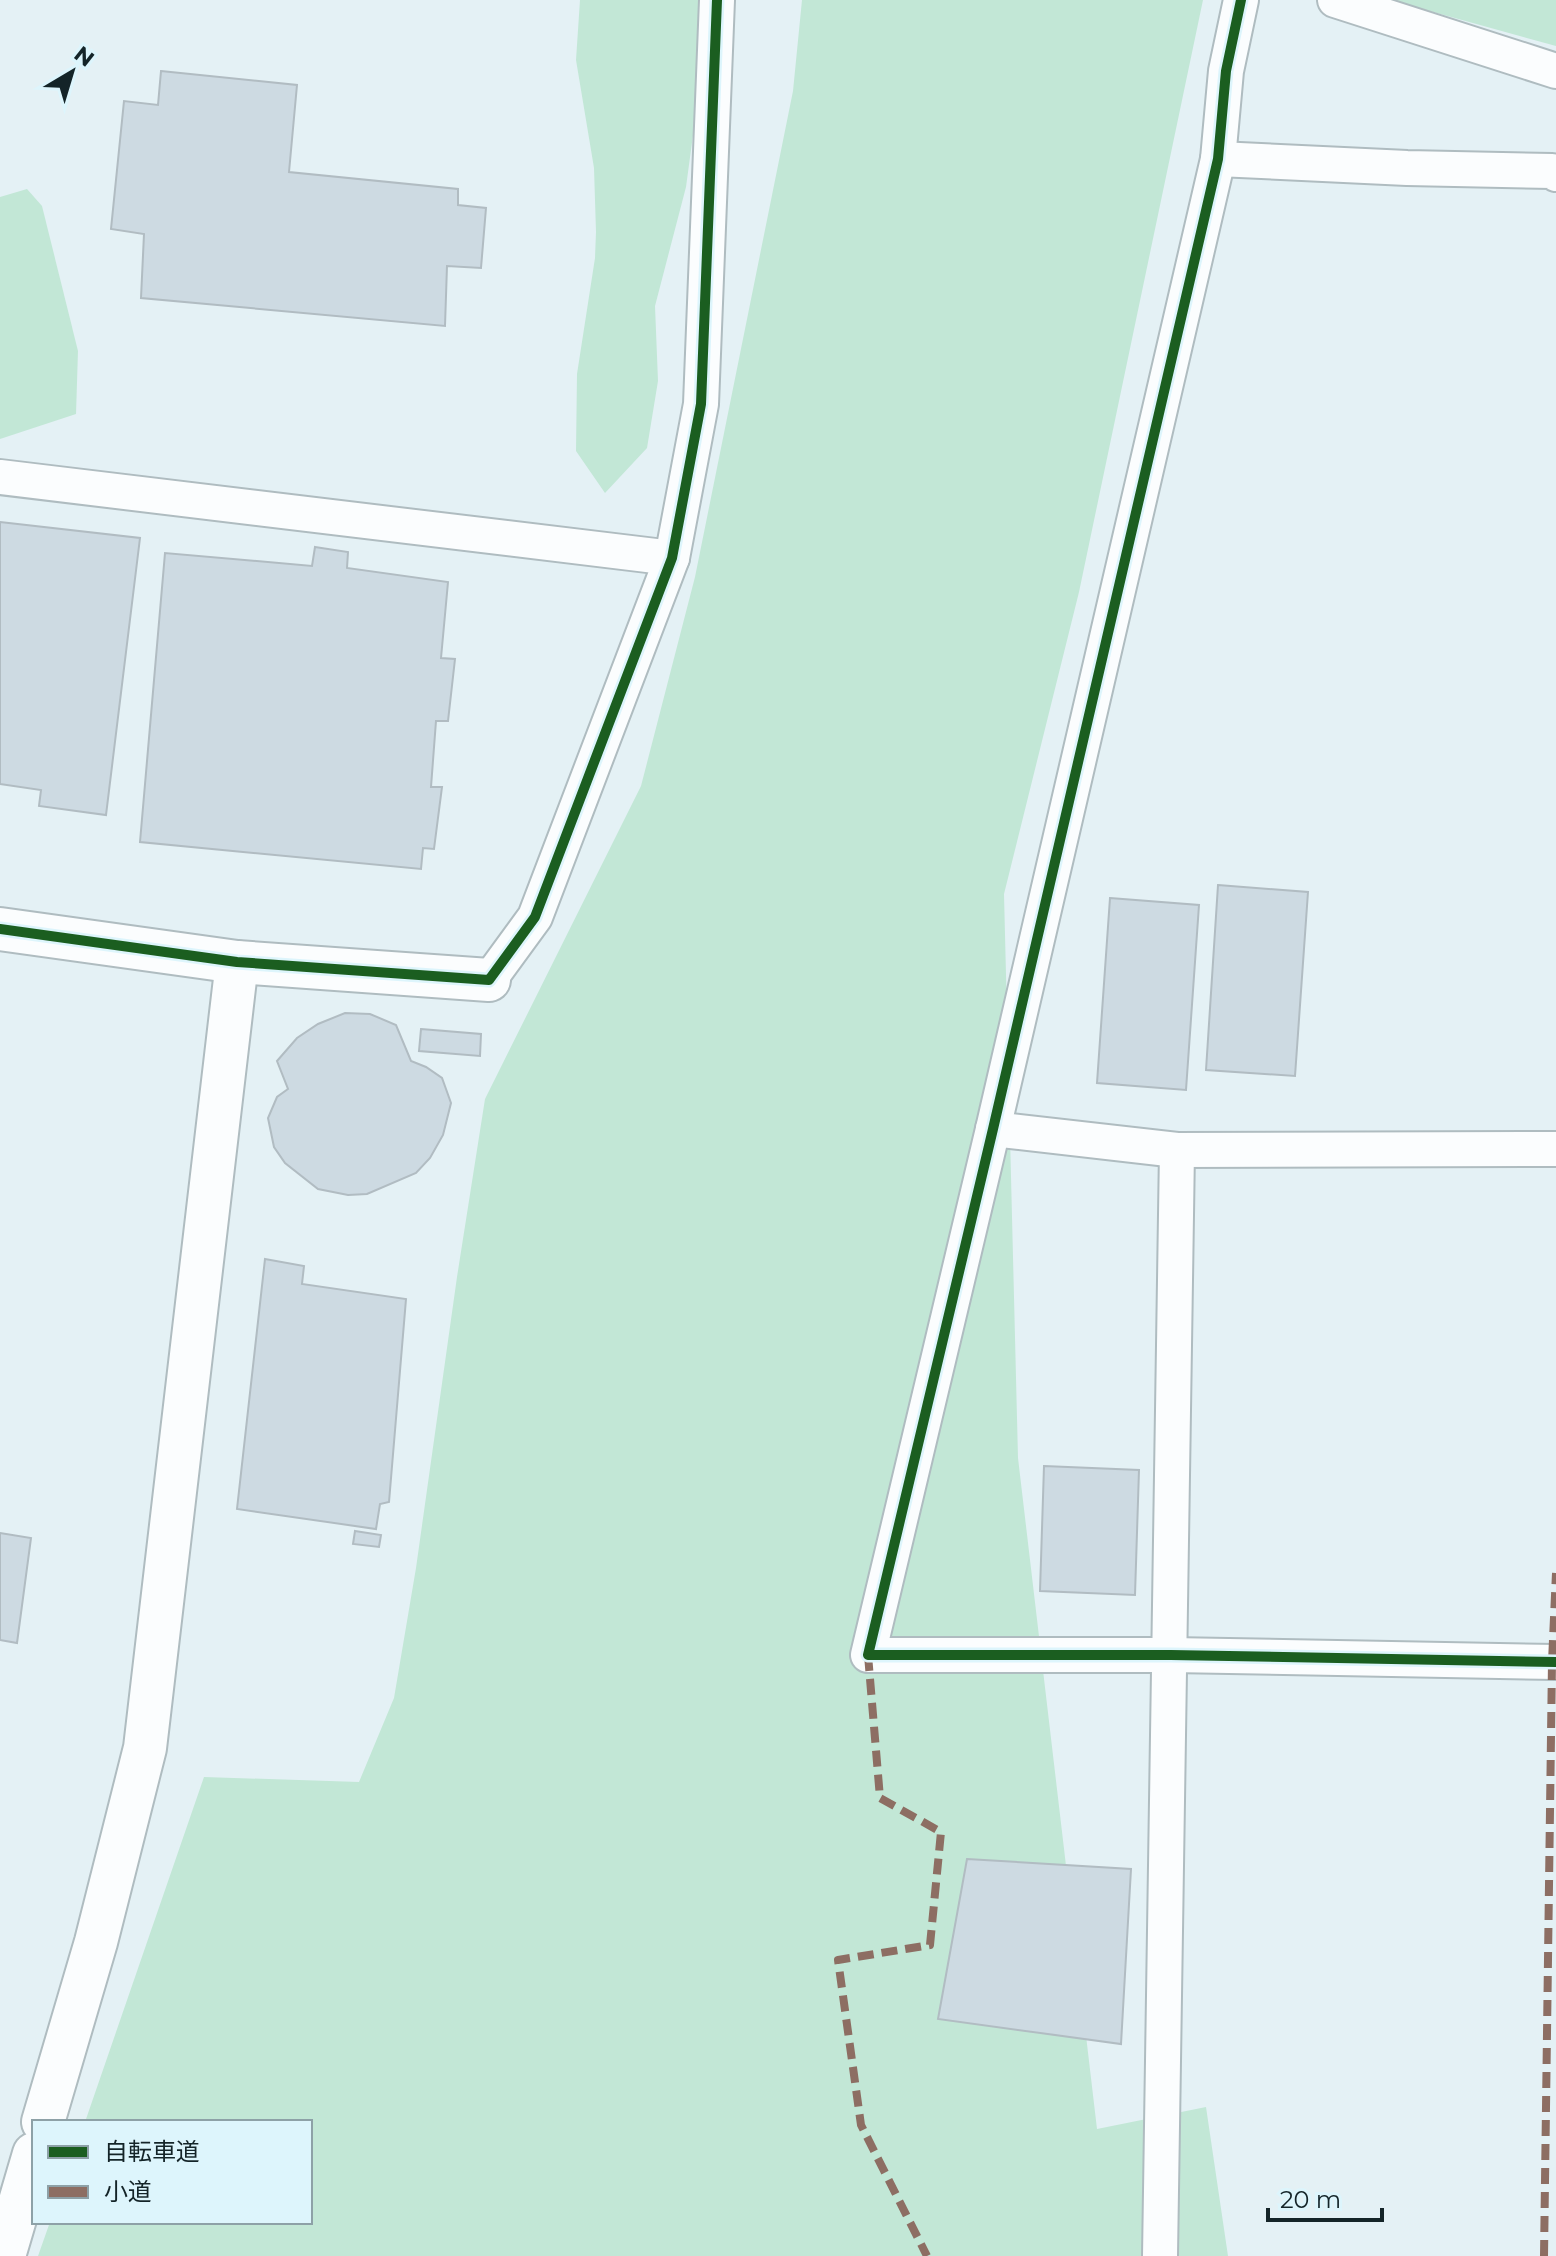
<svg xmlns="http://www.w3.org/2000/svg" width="1556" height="2256" viewBox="0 0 1556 2256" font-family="Montserrat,'Noto Sans JP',sans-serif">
<rect width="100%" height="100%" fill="#e4f1f5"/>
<g fill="#c2e7d6">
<polygon points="580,0 704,0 703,61 686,187 655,306 658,381 647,448 605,493 576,451 577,374 595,258 596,232 594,168 576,60"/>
<polygon points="802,0 1203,0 1079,592 1004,894 1018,1458 1097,2129 1206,2107 1228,2256 38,2256 50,2222 310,2222 310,2122 85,2122 204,1777 359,1782 394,1698 416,1568 457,1277 485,1099 641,786 695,577 793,91"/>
<polygon points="1390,0 1556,0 1556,46"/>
<polygon points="27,189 42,206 78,351 76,414 0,439 0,197"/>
</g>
<g fill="#cddae2" stroke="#b1bcc2" stroke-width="2">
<polygon points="161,71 297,85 289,172 458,189 458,205 486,208 481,268 447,266 445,326 141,298 144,234 111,229 124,101 158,105"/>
<polygon points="0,522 140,538 106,815 39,806 41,790 0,784"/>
<polygon points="315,547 348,552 347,568 448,582 441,658 455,659 448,721 436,721 431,787 442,787 434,849 423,848 421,869 140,842 165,553 312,566"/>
<polygon points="1218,885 1308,892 1295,1076 1206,1070"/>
<polygon points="1110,898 1199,905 1186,1090 1097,1083"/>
<polygon points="345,1013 370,1014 396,1025 411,1061 426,1067 442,1078 451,1103 443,1135 430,1158 416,1173 367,1194 348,1195 318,1189 285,1163 274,1147 268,1118 277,1097 288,1089 277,1061 297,1038 318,1024"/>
<polygon points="421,1029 481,1034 480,1056 419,1051"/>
<polygon points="265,1259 304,1266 302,1284 406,1299 389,1502 380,1504 376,1529 237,1509"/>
<polygon points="1044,1466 1139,1470 1135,1595 1040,1591"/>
<polygon points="355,1531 381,1535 379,1547 353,1544"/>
<polygon points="0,1533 31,1538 17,1643 0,1640"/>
<polygon points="967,1859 1131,1869 1121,2044 938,2019"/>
</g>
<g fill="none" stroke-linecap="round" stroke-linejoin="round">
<defs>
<g id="minor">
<polyline points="1241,0 1226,71 1218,159 993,1129 868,1655 1171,1655 1556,1662"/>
<polyline points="1335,0 1556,71"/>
<polyline points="1218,159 1407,168 1552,171 1556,174"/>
<polyline points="0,477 672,558"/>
<polyline points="489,980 535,917 672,558 701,404 717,0"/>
<polyline points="993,1129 1177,1150 1556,1149"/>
<polyline points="1160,2256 1177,1150"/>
</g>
<g id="tertiary">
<polyline points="0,929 237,962 489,980"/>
<polyline points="43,2122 96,1942 145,1748 237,962"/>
<polyline points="4,2256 34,2154"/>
</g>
</defs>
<use href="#minor" stroke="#afbcc0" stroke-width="38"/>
<use href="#tertiary" stroke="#afbcc0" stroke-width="46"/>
<use href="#minor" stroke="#fbfdfe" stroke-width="34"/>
<use href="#tertiary" stroke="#fbfdfe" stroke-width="42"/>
<g stroke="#8d6e63" stroke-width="8" stroke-dasharray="16 8" stroke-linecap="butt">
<polyline points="868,1655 880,1798 941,1832 930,1945 838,1960 861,2125 927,2256"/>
<polyline points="1544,2256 1552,1662 1556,1573"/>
</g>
<defs>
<g id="cycleway">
<polyline points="1241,0 1226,71 1218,159 993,1129 868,1655 1171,1655 1556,1662"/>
<polyline points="0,929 237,962 489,980 535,917 672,558 701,404 717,0"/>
</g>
</defs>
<use href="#cycleway" stroke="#ddf5fc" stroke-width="15"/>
<use href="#cycleway" stroke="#1b5e20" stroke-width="10"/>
</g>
<rect x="32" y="2120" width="280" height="104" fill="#ddf5fc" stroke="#8da1a7" stroke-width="2"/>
<rect x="48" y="2146" width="40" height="12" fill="#1b5e20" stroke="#8da1a7" stroke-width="2"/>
<text x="104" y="2160" font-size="24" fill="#142428">自転車道</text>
<rect x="48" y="2186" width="40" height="12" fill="#8d6e63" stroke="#8da1a7" stroke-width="2"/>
<text x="104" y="2200" font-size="24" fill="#142428">小道</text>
<g transform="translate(72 72) rotate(38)" stroke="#ddf5fc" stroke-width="6" paint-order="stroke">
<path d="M0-6L14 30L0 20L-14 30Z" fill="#142428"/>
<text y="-12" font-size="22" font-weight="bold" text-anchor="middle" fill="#142428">N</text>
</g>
<path d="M1268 2208v12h114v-12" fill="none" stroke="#142428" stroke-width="4"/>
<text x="1280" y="2208" font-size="24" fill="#142428" stroke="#ddf5fc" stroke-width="6" paint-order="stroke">20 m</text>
</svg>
